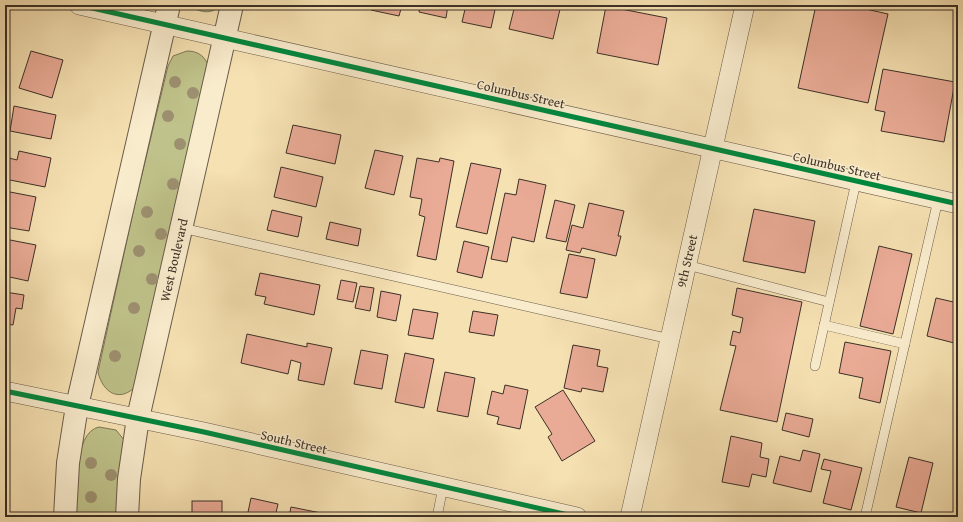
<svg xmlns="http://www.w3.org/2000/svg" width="963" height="522" viewBox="0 0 963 522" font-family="'Gentium Book Plus',serif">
<rect width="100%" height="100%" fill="#f6e1b2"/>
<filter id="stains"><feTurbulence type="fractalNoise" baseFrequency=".005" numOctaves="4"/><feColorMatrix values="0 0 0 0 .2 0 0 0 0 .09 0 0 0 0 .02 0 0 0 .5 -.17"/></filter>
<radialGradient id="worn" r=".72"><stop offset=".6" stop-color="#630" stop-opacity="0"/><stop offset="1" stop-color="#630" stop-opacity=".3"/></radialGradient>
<g fill="#bfc28a" stroke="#7d7958">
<path d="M190,5h31c-9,10 -22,8 -31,0z"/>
<path d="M187,51c11,0 18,5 22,16l-72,318c-16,18 -34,9 -39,-13l36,-164 34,-142 5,-10z"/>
<path d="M99,427l17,3 9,11 -6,76h-44c1,-21 -2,-85 24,-90z"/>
</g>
<g fill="#eaab96" stroke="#3b3026">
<polygon points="372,5 402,5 399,16 371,10"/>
<polygon points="420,5 448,5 446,18 419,12"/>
<polygon points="466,5 496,5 491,28 462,22"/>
<polygon points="515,5 561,5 553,39 509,29"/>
<polygon points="816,5 848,5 888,14 868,103 798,88"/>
<polygon points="606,6 667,18 658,65 597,53"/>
<polygon points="31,51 63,60 52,98 19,88"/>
<polygon points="883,69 955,82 944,142 881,131 885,112 875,110"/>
<polygon points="14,106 56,115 51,139 10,131"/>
<polygon points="293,125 341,135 335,164 286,153"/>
<polygon points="375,150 403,156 394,195 365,188"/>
<polygon points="19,151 51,158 45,187 5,179 5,157 17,160"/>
<polygon points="417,158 439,162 440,158 454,161 436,260 417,256 425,217 419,215 422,199 410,197"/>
<polygon points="471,163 501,169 487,234 456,227"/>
<polygon points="281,167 323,177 316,207 274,197"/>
<polygon points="519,179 546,185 534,242 512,237 507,262 491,259 505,193 516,195"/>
<polygon points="5,191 36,197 29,231 5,227"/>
<polygon points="555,200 575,205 566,242 546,238"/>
<polygon points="589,203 624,211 618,236 621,236 616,256 582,248 580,253 566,250 572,225 583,228"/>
<polygon points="754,209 815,221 805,273 743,261"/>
<polygon points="272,210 302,217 298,237 267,230"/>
<polygon points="330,222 361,229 358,246 326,239"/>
<polygon points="5,239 36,245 28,281 5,276"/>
<polygon points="464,241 489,247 482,278 457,272"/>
<polygon points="879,246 912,254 893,334 860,326"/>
<polygon points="569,254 595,259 587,298 560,293"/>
<polygon points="260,273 320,285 314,315 264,304 266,297 255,295"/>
<polygon points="341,280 357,283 353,302 337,299"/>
<polygon points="360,286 374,288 370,311 355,308"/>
<polygon points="737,288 802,302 777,422 720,410 736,346 730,345 733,331 740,333 743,318 732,315"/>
<polygon points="381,291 401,295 396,321 377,317"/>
<polygon points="5,292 24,295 22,309 16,308 13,325 5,324"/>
<polygon points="936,298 958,303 958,344 927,336"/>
<polygon points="413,309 438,313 433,339 408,335"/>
<polygon points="473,311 498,315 494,336 469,332"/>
<polygon points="247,334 307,347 307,343 332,348 324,385 298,380 301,363 291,360 288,374 241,363"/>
<polygon points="845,342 891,351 880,403 859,398 863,378 839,373"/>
<polygon points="573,345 600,350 597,366 608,368 603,392 582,388 581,392 564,388"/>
<polygon points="361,350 388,355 382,389 354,384"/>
<polygon points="405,353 434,359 424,408 395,402"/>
<polygon points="445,372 475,378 468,417 437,411"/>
<polygon points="505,385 528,390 520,429 497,424 499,417 487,414 492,391 503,394"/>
<polygon points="563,390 595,441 562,461 548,437 552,434 535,407"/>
<polygon points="786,413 813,419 809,437 782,430"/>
<polygon points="731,436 762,443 760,457 769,459 766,477 752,474 749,487 722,482"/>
<polygon points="803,450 820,454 811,492 773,483 780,456 800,461"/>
<polygon points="909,457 933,463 921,513 896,507"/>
<polygon points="824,459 862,468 851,510 823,503 831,471 821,469"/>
<polygon points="251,498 278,504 275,517 247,517"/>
<rect x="192" y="501" width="30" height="16"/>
<polygon points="291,507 321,513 320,517 289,517"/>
</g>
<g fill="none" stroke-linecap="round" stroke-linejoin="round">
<defs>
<g id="service">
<polyline points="182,228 670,339"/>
<polyline points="687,265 829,302"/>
<polyline points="824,325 905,344"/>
<polyline points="815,366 856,182"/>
<polyline points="437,517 443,487"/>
<polyline points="865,517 938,200"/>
</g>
<g id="minor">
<polyline points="79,5 958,204"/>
<polyline points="5,391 204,432 577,517"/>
<polyline points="630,517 745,5"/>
</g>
<g id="tertiary">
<polyline points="65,517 68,463 77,406 169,5"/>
<polyline points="127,517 129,479 138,418 232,5"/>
</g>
</defs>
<use href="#service" stroke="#6a5c49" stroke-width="10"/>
<use href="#minor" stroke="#6a5c49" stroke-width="20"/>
<use href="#tertiary" stroke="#6a5c49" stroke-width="24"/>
<use href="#service" stroke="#f9eccd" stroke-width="9"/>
<use href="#minor" stroke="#f9eccd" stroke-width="19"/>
<use href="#tertiary" stroke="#f9eccd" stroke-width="22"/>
<defs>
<g id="cycleway">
<polyline points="79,5 958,204"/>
<polyline points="5,391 204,432 577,517"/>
</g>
</defs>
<use href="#cycleway" stroke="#f9eccd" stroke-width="8"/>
<use href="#cycleway" stroke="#00873e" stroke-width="5"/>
</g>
<g fill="#9d9070">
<circle cx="175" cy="82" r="6"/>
<circle cx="193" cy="93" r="6"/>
<circle cx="168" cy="116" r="6"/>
<circle cx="180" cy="144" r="6"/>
<circle cx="173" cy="184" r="6"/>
<circle cx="147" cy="212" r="6"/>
<circle cx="161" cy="234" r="6"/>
<circle cx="139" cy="251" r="6"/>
<circle cx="152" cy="279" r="6"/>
<circle cx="134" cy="308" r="6"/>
<circle cx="115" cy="356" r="6"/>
<circle cx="91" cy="463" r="6"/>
<circle cx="111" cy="475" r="6"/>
<circle cx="91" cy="497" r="6"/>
</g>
<g text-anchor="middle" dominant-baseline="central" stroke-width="3" stroke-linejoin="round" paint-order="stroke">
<g font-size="13" fill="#3b3026" stroke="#f9eccd">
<text transform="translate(521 94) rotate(13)">Columbus Street</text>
<text transform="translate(837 166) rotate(13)">Columbus Street</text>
<text transform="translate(174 260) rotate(-77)">West Boulevard</text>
<text transform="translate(687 261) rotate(-77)">9th Street</text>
<text transform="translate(294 442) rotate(13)">South Street</text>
</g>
</g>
<rect width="963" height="522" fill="none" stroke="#f6e1b2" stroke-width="20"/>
<rect x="6" y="6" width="951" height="510" fill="none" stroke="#3b3026" stroke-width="2"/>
<rect x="10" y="10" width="943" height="502" fill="none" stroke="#3b3026"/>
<rect width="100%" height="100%" filter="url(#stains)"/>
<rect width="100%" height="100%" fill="url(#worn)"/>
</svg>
